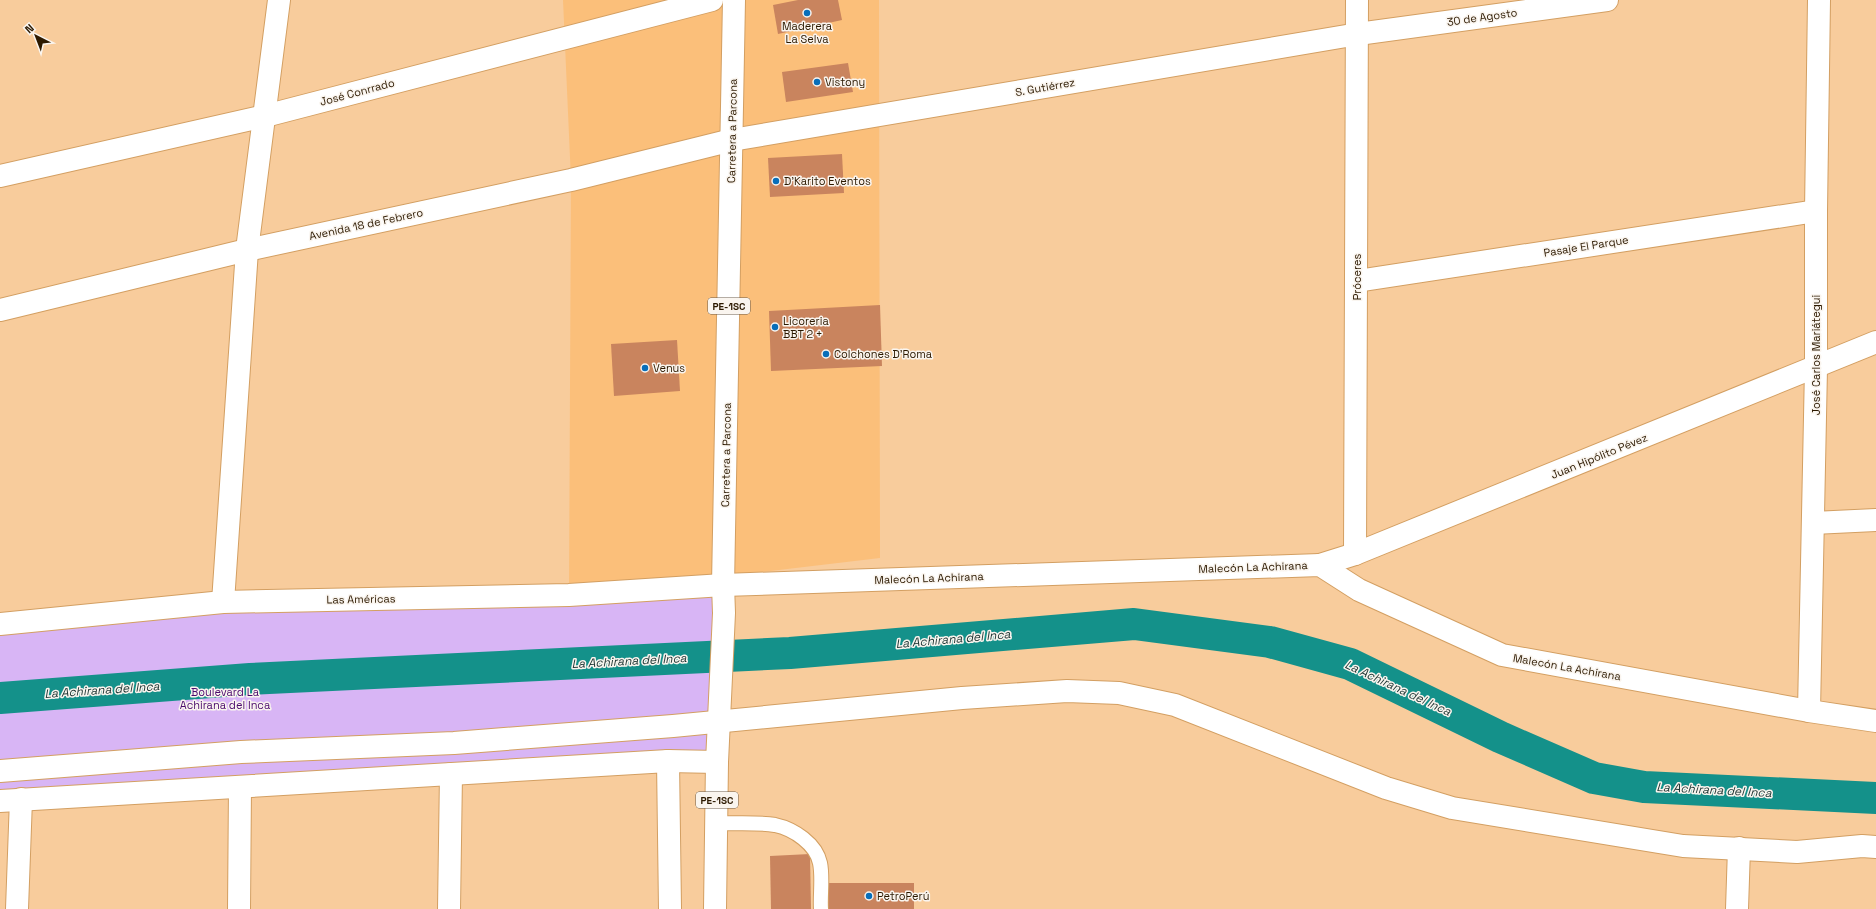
<svg xmlns="http://www.w3.org/2000/svg" width="1876" height="909" viewBox="0 0 1876 909" font-family="'Space Grotesk',sans-serif">
<rect width="100%" height="100%" fill="#f8cc9c"/>
<polygon fill="#fbbf7a" points="563,0 879,0 880,558 569,595 571,180"/>
<polygon fill="#d8b5f5" points="723,585 717,762 0,810 0,627 223,602"/>
<g fill="none" stroke-linecap="round" stroke-linejoin="round">
<polyline stroke="#14918a" stroke-width="32" points="0,698 250,679 790,653 1134,624 1270,642 1350,664 1500,737 1594,778 1644,787 1876,798"/>
</g>
<g fill="#c9845e">
<polygon points="798,0 838,0 842,20 778,34 773,5"/>
<polygon points="848,63 853,92 786,102 782,72"/>
<polygon points="842,154 844,193 770,197 768,158"/>
<polygon points="880,305 882,366 771,371 769,311"/>
<polygon points="677,340 680,391 614,396 611,344"/>
<polygon points="810,854 811,909 771,909 770,856"/>
<polygon points="824,883 914,883 914,909 823,909"/>
</g>
<g fill="none" stroke-linecap="round" stroke-linejoin="round">
<defs>
<path id="service" d="M717,823c18,1 40,-1 58,2 19,4 41,19 45,38 3,14 0,32 1,46"/>
<g id="minor">
<polyline points="0,176 265,116 712,0"/>
<polyline points="1357,281 1816,211"/>
<polyline points="0,310 247,250 571,180 732,140 1358,34 1607,0"/>
<polyline points="1813,523 1876,520"/>
<polyline points="1355,554 1357,0"/>
<polyline points="1320,565 1355,554 1876,342"/>
<polyline points="223,602 247,250 279,0"/>
<polyline points="0,624 223,602 569,595 723,585 1320,565 1359,590 1502,655 1809,711 1876,721"/>
<polyline points="1809,711 1816,368 1816,211 1819,0"/>
<polyline points="668,761 670,909"/>
<polyline points="0,771 241,752 454,743 673,726 962,698 1067,691 1119,693 1175,705 1386,788 1452,808 1683,846 1797,852 1862,846 1876,847"/>
<polyline points="0,801 668,761 717,762"/>
<polyline points="17,909 21,799"/>
<polyline points="239,909 240,787"/>
<polyline points="449,909 451,774"/>
<polyline points="1737,909 1739,848"/>
</g>
<polyline id="primary" points="715,909 717,762 724,613 723,585 734,0"/>
</defs>
<use href="#service" stroke="#d39f62" stroke-width="16"/>
<use href="#minor" stroke="#d39f62" stroke-width="24"/>
<use href="#primary" stroke="#d39f62" stroke-width="24"/>
<use href="#service" stroke="#fff" stroke-width="14"/>
<use href="#minor" stroke="#fff" stroke-width="22"/>
<use href="#primary" stroke="#fff" stroke-width="22"/>
</g>
<g fill="#086eba" stroke="#faf5ef" stroke-width="1.5">
<circle cx="807" cy="13" r="4"/>
<circle cx="817" cy="82" r="4"/>
<circle cx="776" cy="181" r="4"/>
<circle cx="775" cy="327" r="4"/>
<circle cx="826" cy="354" r="4"/>
<circle cx="645" cy="368" r="4"/>
<circle cx="869" cy="896" r="4"/>
</g>
<g text-anchor="middle" dominant-baseline="central" stroke-width="3" stroke-linejoin="round" paint-order="stroke">
<g fill="#faf5ef" stroke="#6a5b48" stroke-width="1">
<rect x="708" y="298" width="42" height="16" rx="3"/>
<rect x="696" y="792" width="42" height="16" rx="3"/>
</g>
<g font-size="10" font-weight="bold" fill="#2c1900">
<text x="729" y="306">PE-1SC</text>
<text x="717" y="800">PE-1SC</text>
</g>
<g font-size="11" fill="#2c1900" stroke="#faf5ef">
<text transform="translate(1482 17) rotate(-8)">30 de Agosto</text>
<text transform="translate(1045 87) rotate(-10)">S. Gutiérrez</text>
<text transform="translate(357 92) rotate(-15)">José Conrrado</text>
<text transform="translate(732 131) rotate(-89)">Carretera a Parcona</text>
<text transform="translate(366 224) rotate(-12)">Avenida 18 de Febrero</text>
<text transform="translate(1586 246) rotate(-9)">Pasaje El Parque</text>
<text transform="translate(1357 277) rotate(-90)">Próceres</text>
<text transform="translate(1816 355) rotate(-90)">José Carlos Mariátegui</text>
<text transform="translate(726 455) rotate(-89)">Carretera a Parcona</text>
<text transform="translate(1599 456) rotate(-22)">Juan Hipólito Pévez</text>
<text transform="translate(1253 567) rotate(-2)">Malecón La Achirana</text>
<text transform="translate(929 578) rotate(-2)">Malecón La Achirana</text>
<text transform="translate(361 599) rotate(-1)">Las Américas</text>
<text transform="translate(1567 667) rotate(10)">Malecón La Achirana</text>
</g>
<g font-size="11" fill="#2c1900" stroke="#faf5ef" text-anchor="start">
<text x="807" y="26" text-anchor="middle">Maderera<tspan x="807" dy="13">La Selva</tspan></text>
<text x="825" y="82">Vistony</text>
<text x="784" y="181">D'Karito Eventos</text>
<text x="783" y="321">Licoreria<tspan x="783" dy="13">BBT 2 +</tspan></text>
<text x="834" y="354">Colchones D'Roma</text>
<text x="653" y="368">Venus</text>
<text x="877" y="896">PetroPerú</text>
</g>
<g font-size="11" fill="#4b0a6d" stroke="#faf5ef">
<text x="225" y="692">Boulevard La<tspan x="225" dy="13">Achirana del Inca</tspan></text>
</g>
<g font-size="12" font-style="italic" fill="#1c3432" stroke="#faf5ef">
<text transform="translate(953 639) rotate(-5)">La Achirana del Inca</text>
<text transform="translate(629 661) rotate(-3)">La Achirana del Inca</text>
<text transform="translate(1398 688) rotate(25)">La Achirana del Inca</text>
<text transform="translate(102 690) rotate(-4)">La Achirana del Inca</text>
<text transform="translate(1714 790) rotate(3)">La Achirana del Inca</text>
</g>
</g>
<g transform="translate(36 36) rotate(318)" stroke="#faf5ef" stroke-width="3" paint-order="stroke">
<path d="M0-3L7 15L0 10L-7 15Z" fill="#2c1900"/>
<text y="-6" font-size="11" font-weight="bold" text-anchor="middle" fill="#2c1900">N</text>
</g>
</svg>
